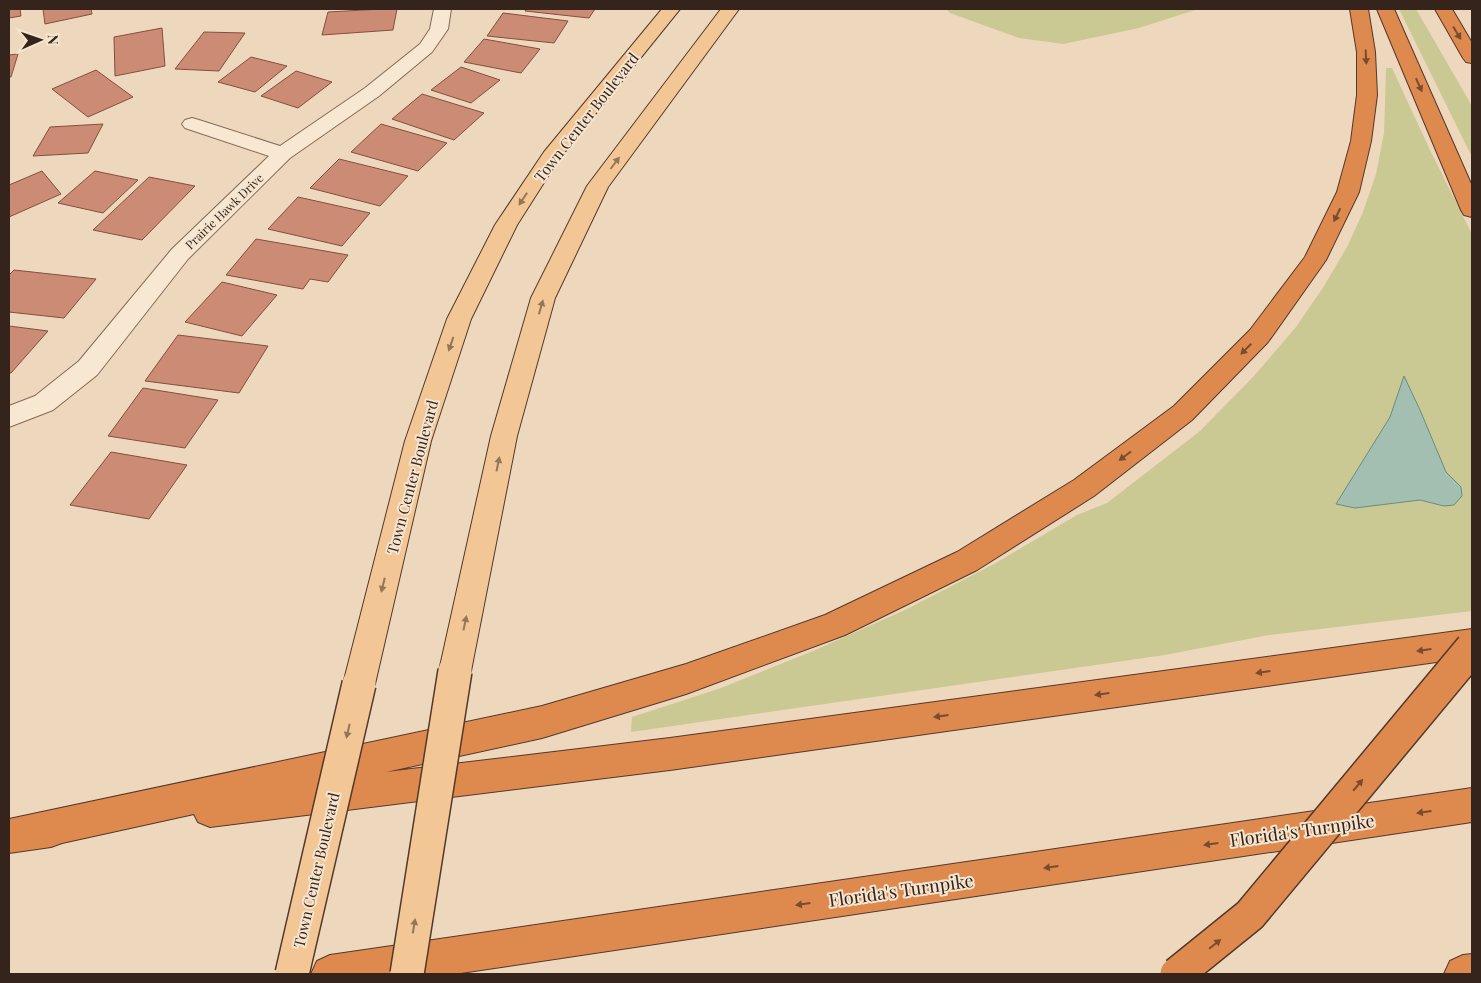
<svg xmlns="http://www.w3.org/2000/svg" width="1481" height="983" viewBox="0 0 1481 983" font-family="'Playfair Display',serif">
<rect width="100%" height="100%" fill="#edd8be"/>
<g fill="#cbc993" fill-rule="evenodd">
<polygon points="946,9 1198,9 1139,28 1063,44 1019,38 950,13"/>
<polygon points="1399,9 1416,9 1472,106 1472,157"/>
<path d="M1386,68h6l38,82 42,84v377l-203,24 -104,20 -534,77 1,-15 89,-29 92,-37 94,-42 87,-45 83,-49 30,-12 93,-72 53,-54 43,-50 28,-41 23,-39 16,-35 13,-38 8,-41zM1404,377l16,33 26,62 15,15 -17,19 -24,-6 -65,8 -19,-4 54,-87z"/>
</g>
<polygon fill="#a2bfb2" stroke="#698c7e" points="1404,376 1420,410 1446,472 1461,487 1462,496 1454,505 1444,506 1420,500 1355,508 1336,504 1390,417"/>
<g fill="#cc8b74" stroke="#844f3d">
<polygon points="9,9 20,9 21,16 9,18"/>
<polygon points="43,9 91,9 92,14 45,24"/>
<polygon points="382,9 397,9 393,30 322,35 328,12"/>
<polygon points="526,9 595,9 589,18 525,11"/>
<polygon points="503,13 568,21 554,43 487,36"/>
<polygon points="162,28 165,66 115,76 114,37"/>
<polygon points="204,32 245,33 219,71 175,69"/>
<polygon points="484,39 540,49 521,73 464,62"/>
<polygon points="18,54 11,77 9,77 9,55"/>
<polygon points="251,57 287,66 255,92 218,82"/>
<polygon points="461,67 500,80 471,103 431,90"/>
<polygon points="96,70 133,97 88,117 52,89"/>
<polygon points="296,71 332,82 298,108 261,96"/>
<polygon points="422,94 484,113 454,140 392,119"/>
<polygon points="103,124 88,153 33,156 50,127"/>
<polygon points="381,124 447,143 418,171 351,152"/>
<polygon points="339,159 408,176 380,206 310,188"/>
<polygon points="42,171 61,194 9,217 9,185"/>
<polygon points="95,171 138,180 103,213 58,203"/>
<polygon points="149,177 195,186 142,240 93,230"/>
<polygon points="298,197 370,213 342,246 268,229"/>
<polygon points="256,239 348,255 328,282 310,279 303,289 226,275"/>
<polygon points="14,270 96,279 64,318 9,312 9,275"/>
<polygon points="222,282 277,295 242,336 185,322"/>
<polygon points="9,326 48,331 11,373 9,373"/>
<polygon points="178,335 268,346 239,393 145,381"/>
<polygon points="143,388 218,400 185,448 108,436"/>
<polygon points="111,452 187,465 149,519 70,505"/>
</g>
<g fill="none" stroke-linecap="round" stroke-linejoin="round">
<defs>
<polygon id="minor" points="434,9 451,9 448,29 432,52 379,96 290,158 188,259 97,375 53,410 9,427 9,406 35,396 79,361 172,249 269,156 185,128 182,124 185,120 192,118 199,120 280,146 365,88 420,44 430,29"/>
<g id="major">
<polygon points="662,9 680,9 559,159 517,225 471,319 431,441 375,684 370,695 359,699 348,695 343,684 405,441 447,319 495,225 544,152"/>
<polygon points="721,9 739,9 608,187 555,298 517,436 471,671 466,681 455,686 444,681 439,671 491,436 531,298 587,186"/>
</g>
<g id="highway">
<polygon points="1350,9 1368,9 1375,52 1377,95 1371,141 1359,192 1326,260 1268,342 1192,420 1094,496 977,570 845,635 686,694 542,738 386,772 670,738 1472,629 1472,657 670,770 210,827 198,822 194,814 62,843 51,847 9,853 9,819 542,706 686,664 825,615 957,552 1074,480 1174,406 1250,330 1305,257 1337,192 1351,141 1357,95 1357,52"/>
<polygon points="1377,9 1394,9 1472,186 1472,217 1464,215 1461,210"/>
<polygon points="1435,9 1452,9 1472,43 1472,63 1466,62 1463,58"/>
<polygon points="1472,788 1472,822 454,974 311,974 317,961 330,955"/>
<polygon points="1472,954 1472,974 1444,974 1450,961 1463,955"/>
</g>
</defs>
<use href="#minor" stroke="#856957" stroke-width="2"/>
<use href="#major" stroke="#53382c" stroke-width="2"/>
<use href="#highway" stroke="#53382c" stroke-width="2"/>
<use href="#minor" fill="#f8e7d1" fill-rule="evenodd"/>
<use href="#major" fill="#f2c795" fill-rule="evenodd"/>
<use href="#highway" fill="#de894e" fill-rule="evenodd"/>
<defs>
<g id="major-bridge">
<polyline points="292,974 359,684"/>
<polyline points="407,974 455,671"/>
</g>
<polyline id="highway-bridge" points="1177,974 1250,915 1472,648"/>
</defs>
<use href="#major-bridge" stroke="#53382c" stroke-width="36" stroke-linecap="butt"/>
<use href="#highway-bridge" stroke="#53382c" stroke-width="36" stroke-linecap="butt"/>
<use href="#major-bridge" stroke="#f2c795" stroke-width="33"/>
<use href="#highway-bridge" stroke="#de894e" stroke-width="33"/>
</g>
<defs><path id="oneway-solid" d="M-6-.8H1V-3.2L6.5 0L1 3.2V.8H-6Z" transform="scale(1.25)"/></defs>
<g fill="#794c30">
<use href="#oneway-solid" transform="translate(1457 33) rotate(59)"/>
<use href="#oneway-solid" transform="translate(1366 57) rotate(87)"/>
<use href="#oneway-solid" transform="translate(1419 85) rotate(66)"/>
<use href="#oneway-solid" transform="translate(1337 215) rotate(116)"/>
<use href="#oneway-solid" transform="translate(1246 349) rotate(135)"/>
<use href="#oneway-solid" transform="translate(1125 456) rotate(143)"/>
<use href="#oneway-solid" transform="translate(1424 650) rotate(172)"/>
<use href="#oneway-solid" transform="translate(1263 672) rotate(172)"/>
<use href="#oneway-solid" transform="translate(1102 694) rotate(172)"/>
<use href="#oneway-solid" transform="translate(941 716) rotate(172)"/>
<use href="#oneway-solid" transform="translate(1358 785) rotate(-50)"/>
<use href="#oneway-solid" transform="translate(1424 812) rotate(172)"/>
<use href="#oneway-solid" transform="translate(1211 844) rotate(172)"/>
<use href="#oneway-solid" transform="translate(1051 867) rotate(172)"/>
<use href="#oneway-solid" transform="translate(803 904) rotate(172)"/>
<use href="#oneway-solid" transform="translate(1215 944) rotate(-39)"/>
</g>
<g fill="#947658">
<use href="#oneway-solid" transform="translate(615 163) rotate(-53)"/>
<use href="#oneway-solid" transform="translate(523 199) rotate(123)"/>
<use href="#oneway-solid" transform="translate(541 307) rotate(-74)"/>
<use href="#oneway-solid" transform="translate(451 344) rotate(109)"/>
<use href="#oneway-solid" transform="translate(498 464) rotate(-78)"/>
<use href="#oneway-solid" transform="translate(383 585) rotate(104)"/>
<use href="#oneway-solid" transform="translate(465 623) rotate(-78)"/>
<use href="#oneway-solid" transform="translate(348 731) rotate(103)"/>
<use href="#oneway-solid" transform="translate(414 926) rotate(-81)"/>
</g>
<g text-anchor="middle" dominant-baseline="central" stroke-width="4" stroke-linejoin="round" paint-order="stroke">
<g font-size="12" fill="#35241c" stroke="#f5e4ce">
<text transform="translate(224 211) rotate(-44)">Prairie Hawk Drive</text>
</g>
<g font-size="15" fill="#35241c" stroke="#f5e4ce">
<text transform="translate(586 117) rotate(-52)">Town Center Boulevard</text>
<text transform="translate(412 477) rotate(-75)">Town Center Boulevard</text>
<text transform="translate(316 870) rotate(-77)">Town Center Boulevard</text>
</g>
<g font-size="18" fill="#35241c" stroke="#f5e4ce">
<text transform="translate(1302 830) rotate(-8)">Florida's Turnpike</text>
<text transform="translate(901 890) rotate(-8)">Florida's Turnpike</text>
</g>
</g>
<rect width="1481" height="983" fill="none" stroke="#35241c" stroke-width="20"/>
<g transform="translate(40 40) rotate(88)" stroke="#f5e4ce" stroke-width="4" paint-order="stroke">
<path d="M0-4L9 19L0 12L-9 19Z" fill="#35241c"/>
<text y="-8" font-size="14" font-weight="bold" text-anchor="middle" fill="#35241c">N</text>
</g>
</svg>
